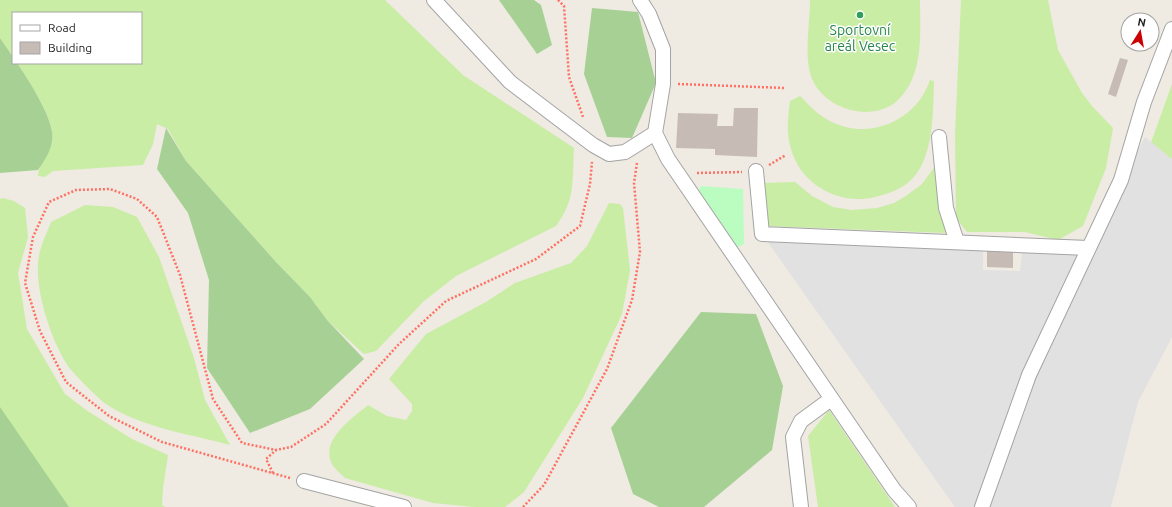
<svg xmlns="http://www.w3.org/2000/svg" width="1172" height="507" viewBox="0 0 1172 507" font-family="Ubuntu,sans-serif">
<rect width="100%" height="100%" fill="#efeae2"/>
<g fill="#c9eda4">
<path d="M0,0h385l78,75 111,73c-2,32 2,51 -18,78l-100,50 -32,25 -48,50 -12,3 -37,-34 -17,-23 -34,-35 -90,-101 -18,-32 -11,-5 -4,20 -10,21 -90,6 -8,6 -7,-1c0,-12 12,-22 14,-34 5,-20 -24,-63 -35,-79h124v-50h-128v44l-13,-19z"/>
<path d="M810,0h110c0,28 3,58 -10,84 -5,8 -12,18 -20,22 -27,15 -69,0 -79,-30 -7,-23 -1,-52 -1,-76z"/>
<polygon points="961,0 1048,0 1058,50 1082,93 1092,106 1113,128 1106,168 1083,226 1058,240 1025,232 967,232 956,218 955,134"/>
<path d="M930,80l4,1c-1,30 0,74 -21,97 -10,11 -25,16 -38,19 -35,9 -74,-12 -84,-48 -5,-16 -3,-32 -1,-48l10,-5c9,9 17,18 28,24 39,22 88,2 102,-40z"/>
<polygon points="1172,84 1172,160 1149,148"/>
<polygon points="936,165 940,209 946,233 766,226 763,183 795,182 812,196 833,207 852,210 877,208 894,203 906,196 922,184"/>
<polygon points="3,198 14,201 25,208 28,237 18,273 27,329 65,394 86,410 132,439 168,455 163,488 162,505 165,507 67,507 0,408 0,199"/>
<path d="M609,203l11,1 3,4 7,62 -8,44 -39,84 -59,94 -19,15h-31l-41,-4 -88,-25c-6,-6 -13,-11 -15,-19 -6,-22 24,-42 38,-54l19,11 19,4 6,-9v-7l-23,-25 37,-45 60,-32 29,-19 56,-20 16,-17z"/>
<path d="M85,205l28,2 24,10 22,40 35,101 11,42 25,45c-40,-11 -86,-17 -121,-39 -9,-5 -35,-32 -41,-40 -17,-25 -35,-80 -29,-110 2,-12 8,-23 12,-34z"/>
<polygon points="829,410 895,507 818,507 808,436"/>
</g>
<g fill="#a7d194">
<polygon points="499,0 534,0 541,5 552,45 537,54"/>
<polygon points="592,8 638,12 656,83 632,138 607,137 584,74"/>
<path d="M0,38l13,19v6h4c11,16 40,60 35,79 -2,11 -8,19 -14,28l-38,3z"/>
<polygon points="166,128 186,161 276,262 310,297 327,320 364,359 310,409 250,433 207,368 209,280 188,213 157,169"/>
<polygon points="701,312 756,314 783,386 772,450 704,507 659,507 633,494 611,428"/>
<polygon points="0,407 69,507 0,507"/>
</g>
<polygon fill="#bbfdc0" points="701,186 743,189 744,244 732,250 698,191"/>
<polygon fill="#e1e1e1" points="1145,137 1172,159 1172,337 1138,402 1111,507 955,507 762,234 983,243 983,270 1020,271 1023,245 1088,248"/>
<g fill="#c7bcb5">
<polygon points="1120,58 1128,60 1116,97 1108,94"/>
<polygon points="734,108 758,108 757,157 715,155 715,149 676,148 678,113 718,114 717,126 733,126"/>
<polygon points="987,249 1013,249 1013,268 987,267"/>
</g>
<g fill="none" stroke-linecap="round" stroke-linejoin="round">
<defs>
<g id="minor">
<polyline points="434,0 510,82 593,145 609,154 625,152 655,133"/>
<polyline points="640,0 649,14 663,49 663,84 655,133 668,159 894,490 909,507"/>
<polyline points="939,137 946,208 957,242"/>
<polyline points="756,171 762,234 1088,248"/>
<polyline points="304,481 404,507"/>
<polyline points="801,507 793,437 801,421 831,399"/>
<polyline points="982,507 1029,375 1121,180 1144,102 1172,29"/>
</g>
</defs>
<use href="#minor" stroke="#a4a4a4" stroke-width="16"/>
<g stroke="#ff7063" stroke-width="2.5" stroke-dasharray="2 2" stroke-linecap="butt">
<polyline points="558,0 564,6 569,77 583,117"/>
<polyline points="678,84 785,88"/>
<polyline points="769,165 786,155"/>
<polyline points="697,173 742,172"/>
<polyline points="273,473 266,459 276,450"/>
<polyline points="290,478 162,442 109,416 66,382 40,331 25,283 33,237 49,202 76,190 110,189 137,199 157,217 180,275 213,399 242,443 276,450 291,447 326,424 399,344 446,301 536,259 580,226 590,184 592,162"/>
<polyline points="523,507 544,485 607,369 632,300 640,252 634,183 637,163"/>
</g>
<use href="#minor" stroke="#fff" stroke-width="14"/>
</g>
<circle fill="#2e9e5b" stroke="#fff" stroke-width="1.5" cx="860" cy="15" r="4"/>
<g text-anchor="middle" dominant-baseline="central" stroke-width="3" stroke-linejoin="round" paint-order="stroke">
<g font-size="14" fill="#27864d" stroke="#fff">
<text x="860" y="30">Sportovní<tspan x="860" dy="16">areál Vesec</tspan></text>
</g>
</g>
<rect x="12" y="12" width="130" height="52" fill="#ffffff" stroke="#a5a5a5"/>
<rect x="20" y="25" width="20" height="6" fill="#ffffff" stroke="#a5a5a5"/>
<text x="48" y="32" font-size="12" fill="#1d1d1d">Road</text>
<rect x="20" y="42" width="20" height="12" fill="#c7bcb5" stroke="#a5a5a5"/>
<text x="48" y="52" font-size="12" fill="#1d1d1d">Building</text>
<g transform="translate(1140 32) rotate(11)"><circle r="19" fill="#ffffff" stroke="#a5a5a5"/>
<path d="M0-3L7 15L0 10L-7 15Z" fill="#ca0003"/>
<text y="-6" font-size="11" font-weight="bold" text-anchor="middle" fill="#1d1d1d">N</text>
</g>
</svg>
